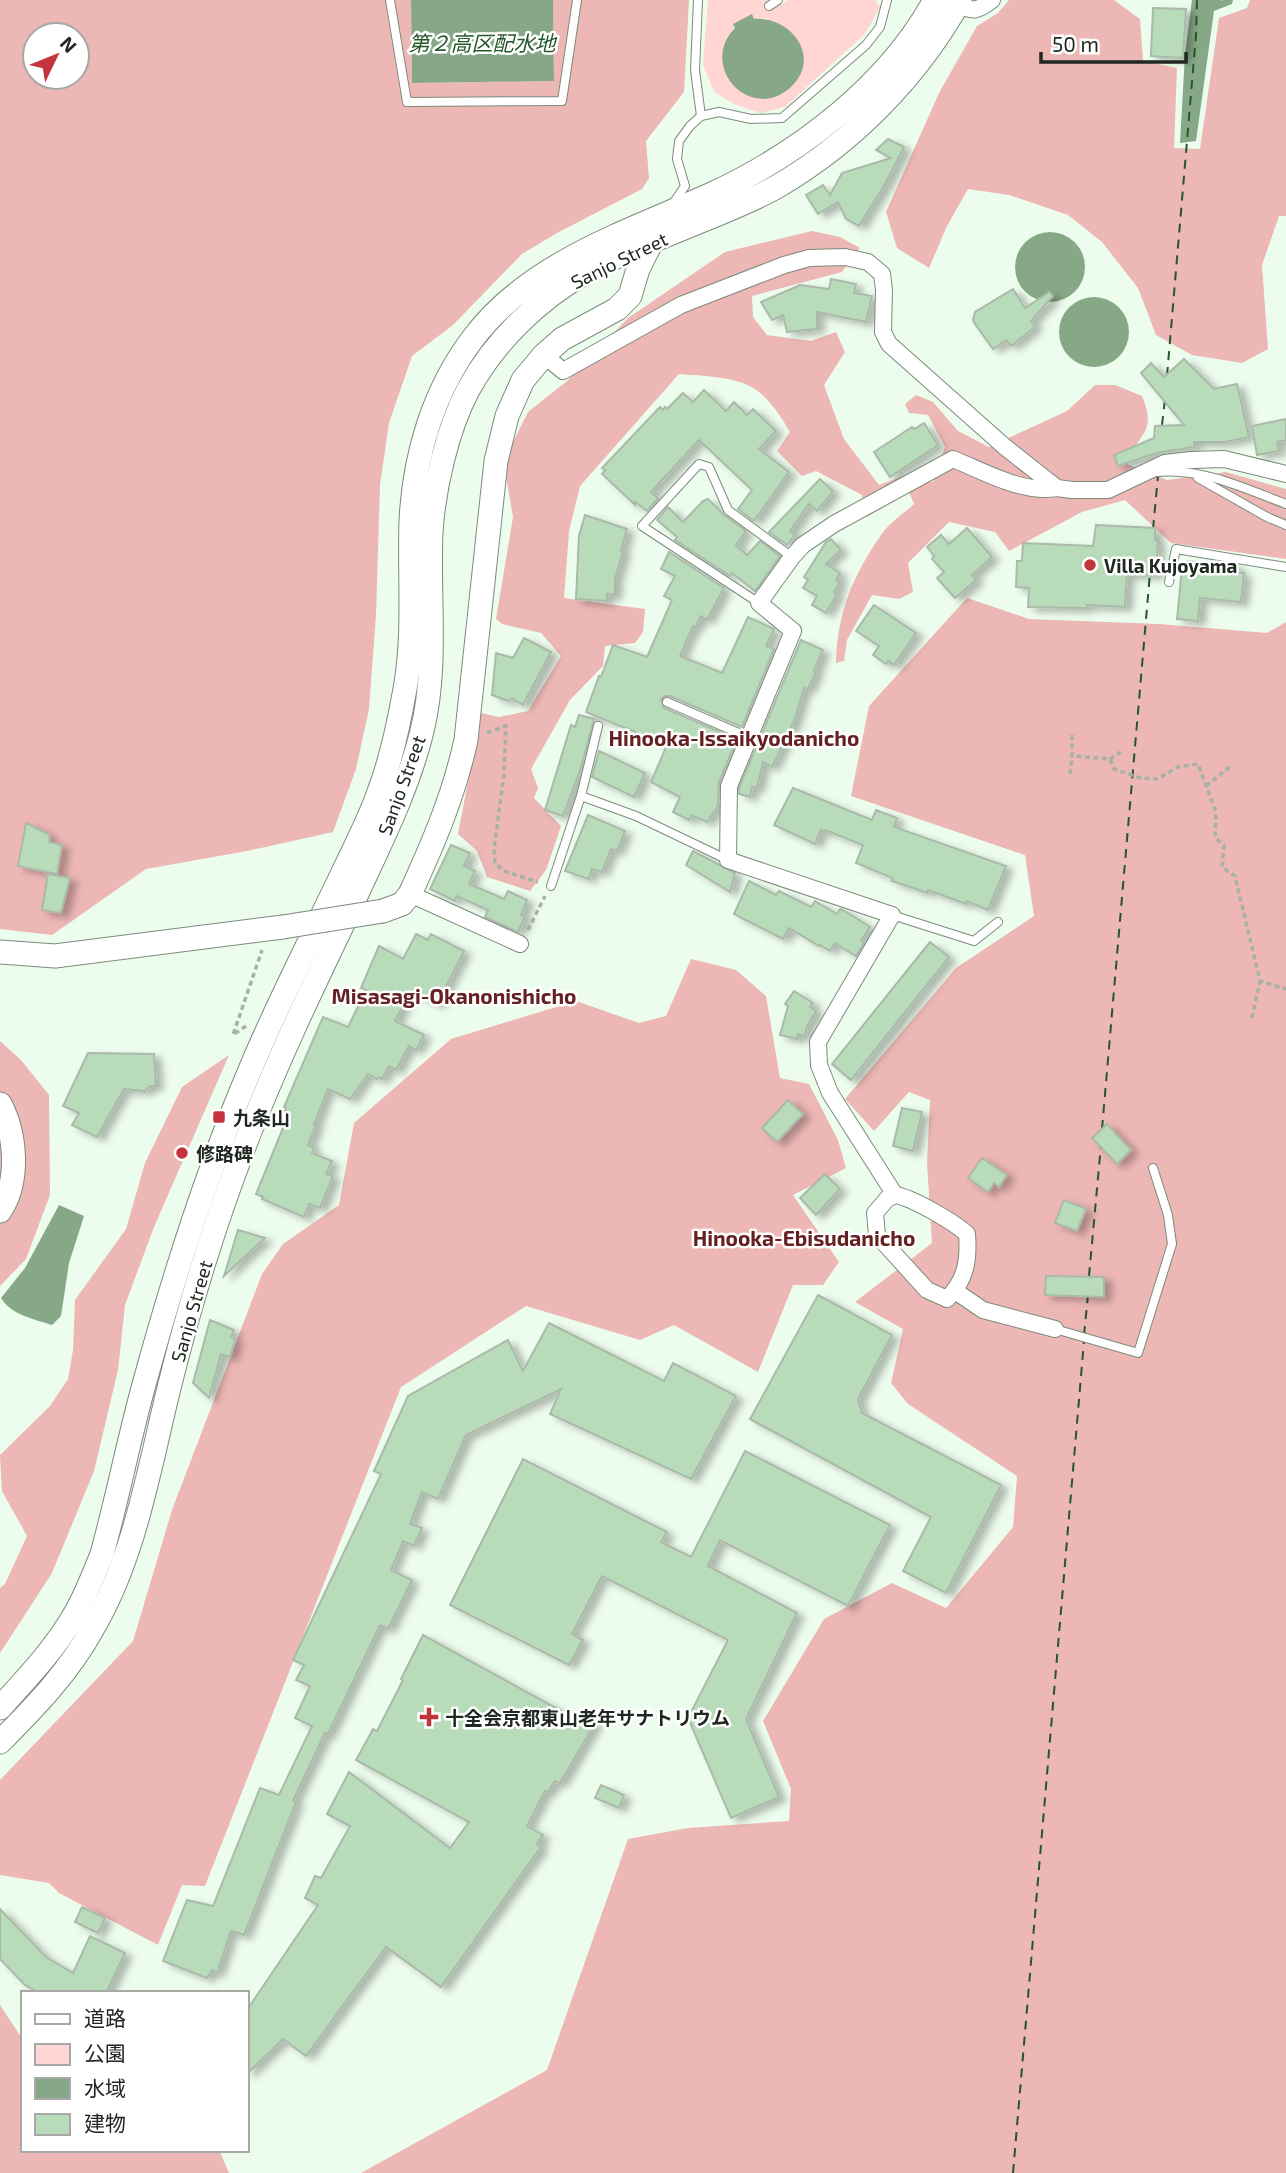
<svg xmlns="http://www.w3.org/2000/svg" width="1286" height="2173" viewBox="0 0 1286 2173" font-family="'Exo 2','Noto Sans JP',sans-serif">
<defs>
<filter id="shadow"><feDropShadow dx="7" dy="4" stdDeviation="3.5" flood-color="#0004"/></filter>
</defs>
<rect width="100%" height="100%" fill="#edfded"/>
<path fill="#ffd6d4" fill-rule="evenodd" d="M708,0h60l-3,3 5,8 18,-11h89l-1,3 4,3 -14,27 -81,74 -24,6 -25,-8 -22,-13 -11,-27zM752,15l1,4 13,-1 28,66 -18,13 -54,-42c5,-17 13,-34 30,-40z"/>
<g fill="#ecb7b4" fill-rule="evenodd">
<path d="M0,0h411l1,83 142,-2 -1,-81h136l-5,92 -38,49 3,37 -7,11 -85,44 -35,21 -69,71 -41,31 -23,67 -9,62 -4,130 -7,94 -13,60 -23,63 -86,19 -101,18 -94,66 -52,-6zM35,35h42v42h-42z"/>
<polygon points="1009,0 1114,0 1140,19 1143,61 1177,68 1174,148 1200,149 1219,18 1247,8 1250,0 1286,0 1286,216 1279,216 1262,265 1268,349 1242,363 1192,355 1156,335 1138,288 1102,242 1068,215 1009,195 968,189 947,226 929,268 897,248 886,212 939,93 977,26 998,13"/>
<path d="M812,231l28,6 20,11 -18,24 -90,24 1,21 14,18 44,6 25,-9 9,20 -21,33 20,54 35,46 27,-10 27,7 12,-35 -17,-32 -19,-2 -4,-9 11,-9 17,7 25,29 31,16 78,-36 28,-26h20l27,11c15,36 -2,38 -18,67l43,17 59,-8 60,17v70l-115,-16 -46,-43 -43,12 -73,39 -14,-19 -46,-10 -41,41 5,29 -14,7 -27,-4 -25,45 -3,21 -8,2c1,-49 17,-88 45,-128 8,-12 22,-21 33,-31l-5,-12 -42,25 -5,-22 -46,-24 -14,5 -25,-25 13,-19c-9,-15 -20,-33 -35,-43 -20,-13 -53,-13 -76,-15l-99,112 -11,45 -5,67 81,11 -2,23 -8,11 -30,3 -2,20 -33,34 -39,69 7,19 -4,10 27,28 -15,44 -16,21 -43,-14 -10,-26 -19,-17 23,-121 18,4 29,-6 33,-55 -20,-23 -39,-9 -6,-5 17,-102 -7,-41 4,-28 18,-36 39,-31 61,-63 97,-66z"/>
<polygon points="967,598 1029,619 1159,624 1267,633 1286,622 1286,2173 361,2173 547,2070 628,1839 688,1828 789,1821 791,1789 763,1721 824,1619 892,1583 946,1608 1013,1527 1017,1476 908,1404 891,1383 903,1329 855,1302 932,1243 927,1163 930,1100 909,1092 874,1131 845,1099 956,968 1034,916 1025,855 851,796 869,706"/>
<polygon points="691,959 736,970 766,996 780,1078 809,1084 838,1140 846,1168 793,1195 839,1262 823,1285 793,1285 758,1372 674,1325 640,1340 526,1306 401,1387 205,1886 182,1885 158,1945 59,1893 49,1883 0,1875 0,1780 133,1641 172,1510 262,1274 283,1244 339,1205 354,1123 451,1039 576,1001 639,1023 666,1016"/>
<polygon points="0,1041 21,1060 49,1095 50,1195 26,1259 0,1286"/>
<polygon points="229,1055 154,1227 125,1305 118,1370 94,1471 52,1573 0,1653 0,1588 5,1584 27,1536 2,1491 0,1455 50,1406 68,1379 73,1350 75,1300 126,1229 145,1163 182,1087"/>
<polygon points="0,2005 23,2040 23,2150 219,2150 229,2173 0,2173"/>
</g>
<g fill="#86a886">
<polygon points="411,0 553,0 554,81 412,83"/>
<polygon points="1192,0 1233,0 1232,4 1214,11 1196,141 1180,143 1185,54"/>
<path d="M752,14l2,5c36,-3 68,37 38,67 -40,39 -95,-19 -57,-58l-2,-4z"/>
<circle cx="1050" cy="267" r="35"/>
<circle cx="1094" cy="332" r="35"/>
<path d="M59,1205l25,11 -15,47 -8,53 -9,9c-18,-6 -41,-10 -51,-27l24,-30z"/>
</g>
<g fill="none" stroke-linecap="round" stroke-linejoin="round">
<g stroke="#255729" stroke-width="2" stroke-dasharray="9 7" stroke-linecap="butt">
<polyline points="1167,376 1196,35 1197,0"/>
<polyline points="1162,425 1165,399"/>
<polyline points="1153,529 1158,476"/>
<polyline points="1102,1129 1150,573"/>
<polyline points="1089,1276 1101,1145"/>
<polyline points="1084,1335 1088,1295"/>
<polyline points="1013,2173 1084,1341"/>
</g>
</g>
<g fill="#b8dcb9" stroke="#aab9aa" stroke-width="2" filter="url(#shadow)">
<polygon points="1153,8 1186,9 1183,58 1151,56"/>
<polygon points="888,139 904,147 885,184 859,226 846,219 838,202 818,214 806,195 823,185 830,195 842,173 891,158 876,150"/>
<polygon points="831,279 856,284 854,293 872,296 866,322 817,312 817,329 787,332 783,315 772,320 761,302 800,285 829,289"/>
<polygon points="1013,289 1025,308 1049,292 1053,296 1031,321 1035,327 1011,346 1006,340 993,349 975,324 973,320 975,312"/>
<polygon points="1184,359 1214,389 1237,384 1249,437 1225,442 1194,442 1194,447 1156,453 1118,466 1114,455 1154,438 1155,426 1184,425 1141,373 1151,363 1164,377"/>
<polygon points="704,390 726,411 734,402 747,415 753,409 776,431 759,449 789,472 754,521 738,509 752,490 699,440 651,492 658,498 647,511 635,502 635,505 602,474 605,470 602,468 660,407 663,410 665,407 667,409 683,393 693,402"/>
<polygon points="1286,419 1286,440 1277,442 1279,451 1257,455 1252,426"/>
<polygon points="924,423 938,445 890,477 874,452 912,427 914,429"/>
<polygon points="820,479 833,491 817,511 809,504 790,531 795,535 787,545 769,532"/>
<polygon points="708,499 724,515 746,531 736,545 747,555 760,541 780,556 755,591 732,573 730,576 675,540 677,537 657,520 668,507 683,522 703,501"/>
<polygon points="585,515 627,529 621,551 623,552 615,579 615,595 607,594 607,601 576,599 579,536"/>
<polygon points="1096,525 1155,528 1155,540 1158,540 1156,575 1127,574 1125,607 1087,605 1087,608 1028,607 1029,588 1016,587 1017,561 1022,561 1023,543 1093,546"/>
<polygon points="967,528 992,557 972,575 976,580 955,598 937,578 944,572 932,559 934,556 927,547 941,535 949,544"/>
<polygon points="831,539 841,550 826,564 840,573 836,580 840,582 834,592 837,594 826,613 812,605 817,596 803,588 808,580 804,577 826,542"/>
<polygon points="669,552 724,588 707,620 701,616 695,628 693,626 680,656 722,673 748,617 774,629 766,646 774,649 742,727 670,696 664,696 661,700 664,708 737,739 719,782 718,806 707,822 691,815 689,820 673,812 680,797 651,782 667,745 586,712 599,676 601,677 613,645 647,657 672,600 664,596 675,576 661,569"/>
<polygon points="1188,561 1238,566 1237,573 1244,573 1241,602 1200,598 1198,621 1177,619 1182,568 1187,567"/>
<polygon points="874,605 916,633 894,665 888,661 886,664 873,655 879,646 856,631"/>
<polygon points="524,638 551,652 523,705 512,698 509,701 492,695 496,653 513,658"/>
<polygon points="801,640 823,650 814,671 816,672 808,689 804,688 795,719 772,767 763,762 757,788 752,787 750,797 739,794 739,788"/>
<polygon points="579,715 594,719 580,771 563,816 545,810 571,725 575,727"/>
<polygon points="599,751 645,773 634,797 592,777"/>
<polygon points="793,788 872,820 876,810 897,818 894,827 1006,866 988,910 967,901 966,904 928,890 927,893 907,886 892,881 893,878 856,863 863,845 825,830 824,832 821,830 815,844 774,825"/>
<polygon points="588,815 625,831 617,851 611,849 602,872 592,869 589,879 565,871"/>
<polygon points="26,823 50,835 49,842 62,845 57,874 18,866"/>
<polygon points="451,845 470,853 464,866 475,871 469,884 504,899 508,891 527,900 521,915 525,916 518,932 485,917 488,910 457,896 455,901 430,889"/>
<polygon points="693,851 735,873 730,892 686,865"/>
<polygon points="48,874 70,878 61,913 42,910"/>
<polygon points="749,881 776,895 779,891 811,907 815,901 837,914 840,909 843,910 870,927 861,941 864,943 856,956 835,943 830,951 820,945 819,946 789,928 783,939 734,914"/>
<polygon points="416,934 428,940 431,934 464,951 437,1004 411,991 395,1021 424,1035 416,1050 409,1046 396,1070 389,1066 382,1079 378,1077 377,1079 368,1074 350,1099 328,1089 314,1124 316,1125 308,1145 314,1148 312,1153 332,1161 326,1174 333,1176 320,1208 309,1204 304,1217 262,1199 263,1197 256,1194 283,1128 280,1126 286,1108 284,1107 323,1017 348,1027 366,990 361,988 379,946 403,959"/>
<polygon points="930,942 949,957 851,1080 832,1064"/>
<polygon points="794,991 813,1003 810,1007 816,1011 807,1026 805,1036 798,1034 797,1039 780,1035 788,1006 785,1004"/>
<polygon points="88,1053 154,1054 156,1086 150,1086 145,1091 124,1089 97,1137 72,1125 79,1113 63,1106"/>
<polygon points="788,1100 803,1114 777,1142 762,1128"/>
<polygon points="902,1108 922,1112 913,1151 893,1146"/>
<polygon points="1107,1124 1131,1150 1117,1164 1092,1138"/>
<polygon points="982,1158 1007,1175 999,1187 994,1183 988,1192 968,1178"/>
<polygon points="825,1174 840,1189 816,1215 800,1198"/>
<polygon points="1064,1200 1086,1209 1077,1231 1055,1223"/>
<polygon points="238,1230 265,1238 224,1276"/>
<polygon points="1046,1276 1104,1277 1104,1297 1045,1295"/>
<polygon points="818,1295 892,1335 858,1399 862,1413 1001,1485 946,1593 903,1571 931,1517 750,1419"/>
<polygon points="210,1320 234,1330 231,1337 235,1340 230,1357 221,1354 209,1398 193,1383"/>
<polygon points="549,1323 664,1381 673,1363 736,1396 691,1479 550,1414 561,1389 466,1435 438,1499 422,1492 410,1524 422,1528 414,1546 403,1541 391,1570 412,1580 388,1629 380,1625 328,1734 325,1733 293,1801 296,1802 244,1935 231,1931 217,1973 212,1970 207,1978 163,1961 187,1900 213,1906 260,1788 279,1795 312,1726 295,1718 310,1686 296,1680 304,1665 293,1660 381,1474 374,1471 408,1396 508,1340 523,1371"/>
<polygon points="745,1451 890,1525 848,1606 720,1540 708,1566 797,1613 746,1719 779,1797 731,1818 688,1718 728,1640 602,1576 572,1634 583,1640 569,1665 450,1605 523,1459 667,1532 661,1542 691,1557"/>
<polygon points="423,1635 574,1718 577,1712 592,1719 594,1725 560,1783 555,1781 548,1792 545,1791 527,1826 543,1835 537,1844 541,1847 441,1987 386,1947 306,2056 283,2039 247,2074 247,2010 318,1905 305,1898 315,1876 321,1878 350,1826 327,1814 349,1772 450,1848 469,1822 356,1760 373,1729 377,1731 403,1680 401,1679"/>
<polygon points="601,1785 624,1795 619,1808 595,1798"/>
<polygon points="82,1907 105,1918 98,1933 75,1922"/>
<polygon points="0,1909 46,1957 73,1973 90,1936 125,1953 106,1993 39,1993 25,1985 0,1959"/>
</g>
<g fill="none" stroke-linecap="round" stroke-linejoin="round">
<defs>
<g id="lane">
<polyline points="390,0 407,102 562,101 577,0"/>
<polyline points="698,0 695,70 701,116"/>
<polyline points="769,6 778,0"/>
<polyline points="672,205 685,186 677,159 679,141 690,126 701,116 719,112 751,119 782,118 866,45 880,27 887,0"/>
<path d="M1158,472c45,-4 86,16 128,32"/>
<polyline points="1198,478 1267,517 1286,525"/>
<polyline points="1169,582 1176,549 1286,567"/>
<polyline points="759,603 642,526 699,464 709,467 728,510 792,557"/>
<polyline points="667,702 750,738"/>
<polyline points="581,796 636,816 728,860"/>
<polyline points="551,886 581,796 598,726"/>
<polyline points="892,915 974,941 998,922"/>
<polyline points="1055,1329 1138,1353 1172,1244 1168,1215 1153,1168"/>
</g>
<g id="street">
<path d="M957,5c16,7 21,6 35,-5"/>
<polyline points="544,355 563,371 681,305 784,265 809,258 845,257 868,262 882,274 884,290 883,332 889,344 1005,447 1057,488 1072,490 1108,490 1165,463 1191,460 1224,459 1286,474"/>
<polyline points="410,894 520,944"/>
<path d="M895,1195l-8,4 -12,14 2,22 50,55 20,9c19,-19 22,-39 20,-65 -13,-12 -56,-37 -72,-39l-65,-102 -11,-28 -1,-23 74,-127 -164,-55 1,-74 64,-155 -34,-28 33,-46 11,-12 31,-21 119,-65c32,13 70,35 104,29"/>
<polyline points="955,1291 983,1310 1055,1329"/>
</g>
<g id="secondary">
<path d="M383,911l19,-7 8,-10c23,-50 44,-99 56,-154l30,-279 11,-45 16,-36 21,-25 18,-16 55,-30 13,-13 8,-27 15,-30"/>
<polyline points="0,952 55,956 283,927"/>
<path d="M0,1104c16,30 20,77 0,107"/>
<path d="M0,1708c27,-30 55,-59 75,-94 11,-19 19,-40 27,-60 16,-58 27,-116 43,-173 29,-106 62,-210 105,-311 29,-70 64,-136 96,-204 12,-25 25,-50 34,-77 12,-32 19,-66 25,-100 10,-55 4,-113 6,-168 3,-66 23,-132 63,-184 57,-75 156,-106 238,-143 88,-41 176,-108 223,-194"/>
<path d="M0,1742c35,-35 69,-70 93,-114 42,-72 56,-159 76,-240 20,-81 45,-163 75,-241 31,-82 69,-161 107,-240 26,-58 56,-114 71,-176 16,-65 6,-132 9,-199 3,-45 16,-102 37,-142 26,-48 70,-91 118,-118 36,-20 77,-35 115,-51 26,-11 53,-21 77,-35 75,-44 140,-110 182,-186"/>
</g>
</defs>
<use href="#lane" stroke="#7c8a7c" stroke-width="10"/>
<use href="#street" stroke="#7c8a7c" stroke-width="18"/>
<use href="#secondary" stroke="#7c8a7c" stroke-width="25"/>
<g stroke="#a6b2a6" stroke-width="3.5" stroke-dasharray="5 3.5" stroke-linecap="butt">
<polyline points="1222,1 1222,0"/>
<polyline points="487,733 506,726 504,774 494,849 495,863 504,871 538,882"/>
<polyline points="1072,735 1072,756 1110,759 1114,769 1140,778 1157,779 1178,767 1198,764 1216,812 1215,837 1224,846 1222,867 1235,876 1260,981 1286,989"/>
<polyline points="1110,759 1121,752"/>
<polyline points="1070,774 1072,756"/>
<polyline points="1206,786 1231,766"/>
<polyline points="528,930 545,896"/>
<polyline points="1252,1018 1260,981"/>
<polyline points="246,1026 233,1035 262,950"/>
</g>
<use href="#lane" stroke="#fff" stroke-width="8"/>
<use href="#street" stroke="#fff" stroke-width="16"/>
<use href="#secondary" stroke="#fff" stroke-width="23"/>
<defs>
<polyline id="secondary-bridge" points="283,927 383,911"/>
</defs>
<use href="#secondary-bridge" stroke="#7c8a7c" stroke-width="25" stroke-linecap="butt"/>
<use href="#secondary-bridge" stroke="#fff" stroke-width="23"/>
</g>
<g fill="#c3343c" stroke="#fff" stroke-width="2.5">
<circle cx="1090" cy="565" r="7"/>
<rect x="212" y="1110" width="14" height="14" rx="3.5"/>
<circle cx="182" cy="1153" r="7"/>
<path d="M425.5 1706.5h7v7h7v7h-7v7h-7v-7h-7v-7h7z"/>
</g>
<g text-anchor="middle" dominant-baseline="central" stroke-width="5" stroke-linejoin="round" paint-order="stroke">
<g font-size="19" fill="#212721" stroke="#fff">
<text transform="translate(619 260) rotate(-26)">Sanjo Street</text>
<text transform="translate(401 785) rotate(-70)">Sanjo Street</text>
<text transform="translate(191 1311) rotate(-74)">Sanjo Street</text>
</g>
<g font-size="19" font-weight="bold" fill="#212721" stroke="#fff" text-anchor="start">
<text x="1104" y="565">Villa Kujoyama</text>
<text x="233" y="1117">九条山</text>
<text x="196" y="1153">修路碑</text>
<text x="445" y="1717">十全会京都東山老年サナトリウム</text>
</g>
<g font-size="21" font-style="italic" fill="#255729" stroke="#fff">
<text x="482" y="42">第２高区配水地</text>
</g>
<g font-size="21" font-weight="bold" fill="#652022" stroke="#fff">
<text x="734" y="737">Hinooka-Issaikyodanicho</text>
<text x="454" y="995">Misasagi-Okanonishicho</text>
<text x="804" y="1237">Hinooka-Ebisudanicho</text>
</g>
</g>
<rect x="21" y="1991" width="228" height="161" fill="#ffffff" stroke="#a6a9a6" stroke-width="2"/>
<rect x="35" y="2014" width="35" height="10" fill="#ffffff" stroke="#a6a9a6" stroke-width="2"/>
<text x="84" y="2026" font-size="21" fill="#212721">道路</text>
<rect x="35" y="2044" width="35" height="21" fill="#ffd6d4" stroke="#a6a9a6" stroke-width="2"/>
<text x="84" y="2061" font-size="21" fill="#212721">公園</text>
<rect x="35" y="2078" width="35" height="21" fill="#86a886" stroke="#a6a9a6" stroke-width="2"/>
<text x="84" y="2096" font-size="21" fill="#212721">水域</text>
<rect x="35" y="2114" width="35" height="21" fill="#b8dcb9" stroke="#a6a9a6" stroke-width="2"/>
<text x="84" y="2131" font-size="21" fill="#212721">建物</text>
<g transform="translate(56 56) rotate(47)"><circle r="33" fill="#ffffff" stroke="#a6a9a6" stroke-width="2"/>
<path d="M0-5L12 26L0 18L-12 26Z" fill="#c3343c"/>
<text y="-10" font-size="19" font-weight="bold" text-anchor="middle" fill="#212721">N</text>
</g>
<path d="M1041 52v10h145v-10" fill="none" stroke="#212721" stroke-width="3.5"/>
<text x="1052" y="52" font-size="21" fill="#212721" stroke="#ffffff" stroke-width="5" paint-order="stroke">50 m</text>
</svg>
